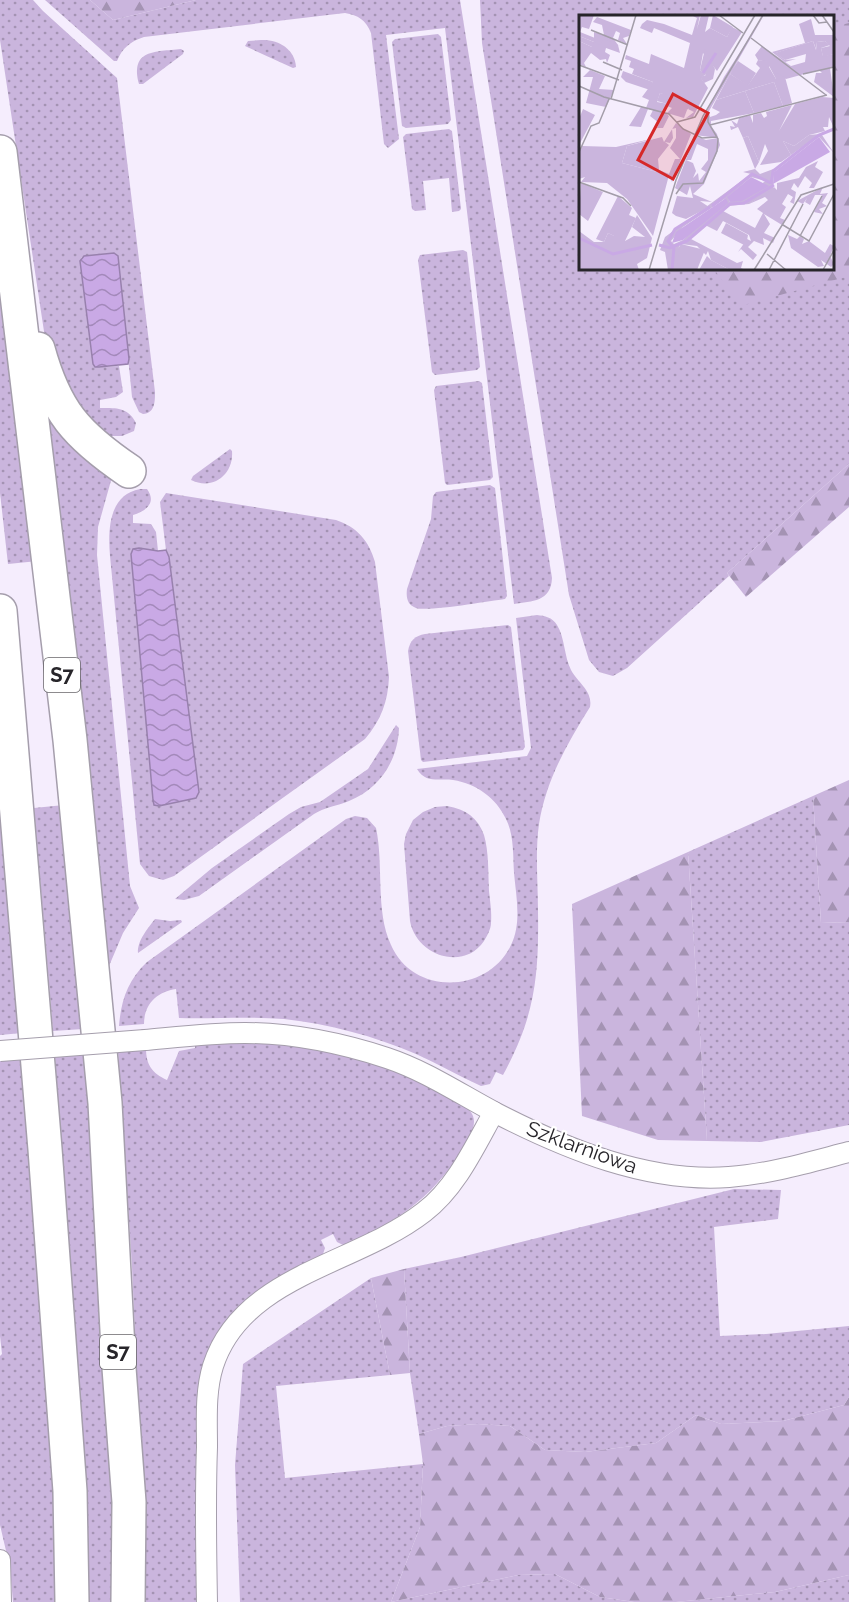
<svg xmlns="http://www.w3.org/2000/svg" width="849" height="1602" viewBox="0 0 849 1602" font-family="Raleway,sans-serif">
<defs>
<pattern id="grass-dots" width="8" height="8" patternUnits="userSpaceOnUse" patternTransform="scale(1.5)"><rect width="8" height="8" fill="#cab5dd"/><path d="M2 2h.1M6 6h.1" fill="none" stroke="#a493b3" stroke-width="1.8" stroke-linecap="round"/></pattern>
<pattern id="forest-firs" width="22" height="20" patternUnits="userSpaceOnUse" patternTransform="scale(1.5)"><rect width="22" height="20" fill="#cab5dd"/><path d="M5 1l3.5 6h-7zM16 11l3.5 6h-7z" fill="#a493b3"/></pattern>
<pattern id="water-waves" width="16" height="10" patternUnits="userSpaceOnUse" patternTransform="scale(1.5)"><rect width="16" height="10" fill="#c9a9e5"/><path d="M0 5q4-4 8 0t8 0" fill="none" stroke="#a389ba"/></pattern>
</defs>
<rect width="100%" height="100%" fill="#f5edfd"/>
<g fill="url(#grass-dots)" fill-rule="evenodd">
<path d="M0,0h33l10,11 74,67 38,314c0,10 0,21 -12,22l-4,-2 -7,-15 -14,-141 -5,-3 -29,3 -3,2 18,109 20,-1 4,26 -7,5 -16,3v8c16,0 28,-1 36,15l-2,8 -12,5h-14l-23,-11 -40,-87 -45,-298z"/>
<path d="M45,0h45l23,20 83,-20h264l92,578c-1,24 -20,23 -38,26l-69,-576 -59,7 13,104 -11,9 -4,-4 -13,-111c-5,-13 -13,-18 -26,-20l-201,24c-13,4 -22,11 -27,24h-3z"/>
<path d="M480,0h369v464l-122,109 2,3 -102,92 -14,8 -14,-4 -10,-12 -20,-65 -87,-552zM580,16h252v252h-252z"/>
<polygon points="438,34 441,37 451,120 448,124 406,128 402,126 392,42 395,39"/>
<path d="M261,40c17,-1 34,9 35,27l-3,1 -48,-22 3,-5z"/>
<path d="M181,49l3,2 -1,3 -40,30h-4c-9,-35 16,-32 42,-35z"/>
<polygon points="449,129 452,131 461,209 459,211 452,212 449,178 423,181 426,210 415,211 412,209 403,137 406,134"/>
<polygon points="463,250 467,252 480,367 477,370 435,375 432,372 418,260 420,255"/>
<polygon points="0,259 38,561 8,564 0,493"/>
<polygon points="479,381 482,383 493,477 490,480 447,485 445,483 434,390 436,386"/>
<polygon points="47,404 112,477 98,527 97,555 130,886 139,908 123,933 109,966 106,966 72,621"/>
<path d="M230,449l2,2c2,23 -19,40 -41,29l2,-4z"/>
<path d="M490,485l5,3 12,108 -2,3c-16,2 -77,13 -89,9 -9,-3 -10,-11 -9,-19l24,-70 2,-23 3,-4z"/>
<path d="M140,489h7c10,14 -1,22 -14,26v8l18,1 5,8 2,19 -19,-3 20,258 37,-8 3,-6 -30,-235 -3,-7 -6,-48 6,-9 170,27c21,7 33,21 39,42l14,115c-1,25 -8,43 -24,62l-191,137 -11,4 -14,-4 -9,-12 -30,-308c-2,-25 -2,-61 30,-67z"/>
<path d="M537,615c8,1 15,2 20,10 8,13 7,31 14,45 7,13 22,21 19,37 -23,37 -44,73 -51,117 -4,29 -1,58 -1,87 1,66 -3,105 -35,164l-7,-3 -6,12 -9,2c-22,-10 -43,-22 -65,-32 -42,-18 -87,-30 -132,-35 -35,-3 -71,0 -105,-1l-3,-29c-19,3 -32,15 -32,35l-25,2c2,-26 9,-46 28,-64l199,-143 9,-3 12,2 9,10c8,37 -1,82 15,117 22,51 97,49 120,0 11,-22 5,-49 3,-72 -1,-18 0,-38 -8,-54 -10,-21 -29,-35 -53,-39 -14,-2 -27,4 -36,-11l110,-13 4,-8 -15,-130z"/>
<path d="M508,625l3,2 14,120 -2,3 -100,12 -2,-2 -13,-109c2,-11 7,-15 17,-17z"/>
<path d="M396,725l3,3c-1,33 -20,61 -50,73 -12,5 -24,6 -35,13l-115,82 -15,4 -9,-1 37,-31 77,-54 12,-7 19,-5 48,-33z"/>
<polygon points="0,787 22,1033 0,1035"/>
<polygon points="813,796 821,923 849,922 849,1125 761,1142 707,1141 688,852"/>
<polygon points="64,805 83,1029 53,1031 34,808"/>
<path d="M447,806c19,3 31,12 37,29 5,17 4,38 5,56 1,10 3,22 2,32 0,6 -4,13 -7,18 -21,31 -68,14 -74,-20l-6,-77 2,-10 7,-14 10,-8 12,-5z"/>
<path d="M155,919l15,2 11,-1 1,2 -44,31c-1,-12 10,-25 17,-34z"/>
<path d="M244,1041c23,2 46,3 68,6 46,7 92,25 132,48 10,5 25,10 29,21 4,11 -5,24 -11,34 -32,51 -65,70 -117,96l-8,-4 -4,-8 -12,6 4,8 -3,9c-53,26 -91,41 -114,99l-8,246h-56l1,-44 -13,-291 -14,-217 28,-2c0,17 6,25 21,32l12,-29 16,-3v-5z"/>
<polygon points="85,1053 106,1374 116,1602 86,1602 76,1377 55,1056"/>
<polygon points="24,1059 49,1392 59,1602 13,1602 10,1568 0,1525 0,1356 2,1354 0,1336 0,1061"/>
<polygon points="734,1189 781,1190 778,1219 714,1227 720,1336 766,1334 849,1326 849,1397 844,1405 783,1421 721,1424 696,1415 656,1443 585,1452 545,1450 510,1426 478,1424 447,1426 419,1434 410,1373 404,1269 461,1257"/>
<polygon points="371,1278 390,1375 276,1386 285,1478 423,1464 420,1527 391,1602 518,1575 555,1574 600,1597 634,1602 240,1602 235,1465 243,1364"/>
<polygon points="849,1575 849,1602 676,1602 775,1592"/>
</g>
<g fill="url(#forest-firs)">
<polygon points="90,0 196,0 113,20"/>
<polygon points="849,23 849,276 740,306 714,269 832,268 833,27"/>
<polygon points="849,464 849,507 746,597 727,573"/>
<polygon points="849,780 849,922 821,923 813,796"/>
<polygon points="688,852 707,1141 658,1140 582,1116 572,904"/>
<polygon points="404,1269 410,1373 390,1375 371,1278"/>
<polygon points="849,1397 849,1575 775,1592 676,1602 634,1602 600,1597 555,1574 518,1575 391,1602 420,1527 423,1464 419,1434 447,1426 478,1424 510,1426 545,1450 585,1452 656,1443 696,1415 721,1424 783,1421 844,1405"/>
</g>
<g fill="url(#water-waves)" stroke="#9881ad" stroke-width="1.5">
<polygon points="114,253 118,256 129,359 128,364 99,367 95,367 93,364 80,261 84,256"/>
<polygon points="139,548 158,551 166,550 169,557 199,792 196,798 159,806 154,805 153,800 131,554 133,549"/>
</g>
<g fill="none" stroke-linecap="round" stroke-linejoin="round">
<defs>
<g id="minor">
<path d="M145,1040c33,-3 67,-7 100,-7 48,0 96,10 142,25 39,13 73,36 109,55 70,36 152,70 233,64 41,-3 81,-15 120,-25"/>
<polyline points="0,1560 1,1602"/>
<path d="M207,1602c-1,-52 -2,-103 0,-155 0,-27 -2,-55 6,-81 29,-91 143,-101 211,-154 32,-24 51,-66 70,-100"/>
</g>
<g id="motorway">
<polyline points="0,152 70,740 105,1103 119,1368 129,1502 128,1602"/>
<path d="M38,349c17,62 38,86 91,122"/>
<polyline points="0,611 45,1149 70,1491 72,1602"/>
</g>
</defs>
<use href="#minor" stroke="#a59eac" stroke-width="22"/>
<use href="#motorway" stroke="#a59eac" stroke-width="36"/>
<use href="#minor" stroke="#fff" stroke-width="20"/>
<use href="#motorway" stroke="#fff" stroke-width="33"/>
<defs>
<polyline id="minor-bridge" points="0,1051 145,1040"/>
</defs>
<use href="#minor-bridge" stroke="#a59eac" stroke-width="22" stroke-linecap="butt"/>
<use href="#minor-bridge" stroke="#fff" stroke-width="20"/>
</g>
<g text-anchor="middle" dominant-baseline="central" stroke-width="4.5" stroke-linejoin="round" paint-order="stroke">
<g fill="#fff" stroke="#68666a" stroke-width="1.5">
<rect x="44" y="658" width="36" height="34" rx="4.5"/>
<rect x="100" y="1335" width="36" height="34" rx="4.5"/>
</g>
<g font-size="20" font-weight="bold" fill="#27252a">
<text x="62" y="675">S7</text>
<text x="118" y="1352">S7</text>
</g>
<g font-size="21" fill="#27252a" stroke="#fff">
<text transform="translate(582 1147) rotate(20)">Szklarniowa</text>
</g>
</g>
<g transform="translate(579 15)">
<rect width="255" height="255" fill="#f5edfd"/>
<path d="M112,0h9l-3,14 4,-14h8l-4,17 5,-4 17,9 5,-10 10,5 -25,39 -14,-18 -3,17 6,4 -5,4 7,10 -15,29 -7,1 8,-6 -6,-3 3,-5 -31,-11 -3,9 24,4 6,4 -3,8 -17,-5 5,-5 -5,-2 -3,6 5,4 -6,12h-6l2,-5 -9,-7 3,-6 -5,-1 -7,18 -12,-1 12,-19 5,1 3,-8 -7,-3 11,-15 -21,-8 2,-5 -5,-2 2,-6 -6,-2 1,-4 23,9 2,-10 33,14 6,-25 -36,-15 -2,5 -12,-5 2,-4 5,-4 17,4 28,11 5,-17zM185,0l-55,96 1,6 6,-2 4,-3 -8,-4 4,-8 29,-9 9,22 -43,8v5l6,8 3,11 -16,39 -11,10 19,8 -12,-1 9,6 -23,12 -10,-3 -4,-3 5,-17 16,2 -3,-12 -3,9 -12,-7 20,-52 11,4 12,-2 -23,-3 29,-58zM118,129l11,5v11l-7,9 5,3 -7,9 -1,-8 -5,5 3,-7 -3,-8 -7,-3h5zM18,2l34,13 -2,6 -6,2 4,6 -9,-4 2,-7 -4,-2 -3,7 5,7 -26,2 -13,-6v-5l15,6v-10l10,3 -2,-10 -9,-3zM234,26l3,9 1,-8 8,-1 5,4 -9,3 2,8 11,-2v12l-4,2 4,29 -20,-15 2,-9h6l-3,-3 -33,9 -10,-5v5l-9,-17 -9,-2 -3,-5 7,-9 29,20 14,-4 1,-8 -21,6 -10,-7zM159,46l18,12 -8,13 -18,-12zM11,55l15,6 -6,13 15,1 -8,17 -20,-4 7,-26h-10zM243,82l12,1v30l-5,-11 -1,10h-5l2,4 -16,4 -15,11 -11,-5 8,14 -10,7 -21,3 8,-14 -3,-7 -6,18 -11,-26 -5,2 -5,-11 -7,3 -1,-4 5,1 -4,-7 6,4 2,-6 11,-3 3,8v-8l8,-2 3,5 3,-2 -1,-4 26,-7 -13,26 16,-27zM4,94l12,6 -16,30v-26zM97,108l15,11 -19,48 -3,-7 -47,-12 5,-17 35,-9 2,5zM97,113v10l-6,10 10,11h-5l-6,15 -10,-4 -1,-11 11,-14 -4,-3 5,1 3,-5 -1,-9zM239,146l-3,6 8,5 -9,16h-5l3,-5 -7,-7 -7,12 -4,-5 -3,6 5,3 -2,12 -4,-2 3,-5 -5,-3 -6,10 4,3 -6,11 5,2 -3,5 -18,-11 6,10 -6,9 11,5 -2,5 -10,-5 1,7 -10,-4 -6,6 9,8 -4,5 -12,-11 -3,3 9,-13 4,2 -2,-6 -26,-14 -6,10 -12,-6 18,-14 32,17 8,-15 -6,-4 11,-9 -3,-3 -16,7 25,-17 3,3v-7l22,-5 7,-11zM244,172l-3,7 8,-1 -6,10 5,3 -8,3 4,5 -9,-2 8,-17h-7l-5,10 -5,-3 2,-4 -4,6 -6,-3zM209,220l9,4 3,-3 4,3 -2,5 7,-3 16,12 5,-9 4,2 -4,10 4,8 -3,3 -10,-7 3,6 -6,1 -27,-19zM112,224l46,24 6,-2 -2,7 4,2h-15l-19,-10 -3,-9 -2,4 -9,-9 -16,-2z" fill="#cab5dd" fill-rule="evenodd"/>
<path d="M0,0h15l-5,14 -7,-2 -2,5 15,6 -1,4 6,3 3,-6 23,9 -8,-3 2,8 -14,-5 -1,4 5,3 -3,8 -1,-4 -6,1 -9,-7 -7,10 2,4 -7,-3v-23l13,6 2,-5 -15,-6zM134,0l20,12 -6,10 -17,-9zM232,4l4,16h19v19l-11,3 -2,-9 9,-2 -5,-5 -8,1 -1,7 -3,-8 -37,12 9,7 11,-1 -11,3 -13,-10 33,-9 -6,-19zM179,45l14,2 -3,5 7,12v-6l9,4 7,26 -9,3 -9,-24 -58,18 14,-26 18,11 12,-17 -4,-4zM44,56l30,11 -3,8 -24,-8 -5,-5zM81,78l16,3 16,8 -5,6 -30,-9zM241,119l-29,21 -8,-14 11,5 15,-11zM169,121l11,26 -4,7 -12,-31zM76,123l-28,8 -5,17 47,12 -16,61 -26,-37 -20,-16 -26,-1 4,-5 -6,2v-26l3,-7 34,1zM2,168l22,9 -15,29 -9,-7zM58,200l15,23 -5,20 -10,6 2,6h-60v-39l15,11h10l4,-9 17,8 9,-5 11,1 -13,-10zM147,208l22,12 -2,11 -25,-13zM102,229l24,6 -8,20h-20v-20zM128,241l4,4 19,10h-31z" fill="#cab5dd"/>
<path d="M126,34l10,20 -2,10 -9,4 -4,-6 6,-2 -6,-5zM255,113l-12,7 12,18 -15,-16 -7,5 -38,30 -1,17 -24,15 -20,2 -50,40 -2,24h-9l-3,-18 -5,-2 5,-13 86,-63 -8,-2 12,-3 5,5 16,-6 44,-34zM172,162l15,4 -36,21 -2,-5zM147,183l-43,42 -9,4 -3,-3 12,-14z" fill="#cab5dd" fill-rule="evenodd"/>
<path d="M195,67l9,24 -29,7 -9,-22zM39,181l14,12 -3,7 7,3 -11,23h-14l3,-5 -6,-3 -4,9 -8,-3z" fill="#cab5dd"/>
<path d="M240,122l11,15 -57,32 1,-12zM172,162l18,9 -27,15 -12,1 -3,-5zM147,183l2,5 -7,6 -38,31 -11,3 4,-11z" fill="#c9a9e5"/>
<path fill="none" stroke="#c9a9e5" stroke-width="3" d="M124,58l13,-20M192,169l2,-13 46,-36 15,-6M133,191l40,-32 19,9M0,223l34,16 39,-9M80,230l11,3 17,-7 43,-37 14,-1 30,-18M93,231l-4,-5 7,-12 35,-22M93,255l2,-23"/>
<path fill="none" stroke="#a39da9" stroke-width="1.5" d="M140,0l24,18M234,0l6,8 8,-1M243,0l12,17M12,15l37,15M172,23l75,57M24,47l19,8M0,50l40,15M224,59l31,-7M0,71l25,11 65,17 14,15 19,9 15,-1M32,84l25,-84M98,107l18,-5 60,-102M131,110l117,-30M0,137l12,-26 8,-3 10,-24M0,167l44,16 8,8M97,179l7,-10 20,-1 14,-32 1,-12 -10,-17v-9M204,210l26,16 25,-47M221,221l22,-40M188,239l19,16M70,255l27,-90 27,-64 60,-101M175,255l47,-75 33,-11M190,255l34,-66M244,255l11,-20"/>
<path fill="#d62828" fill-opacity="0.15" stroke="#d62828" stroke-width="3" d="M94,79l35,19 -35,66 -35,-19z"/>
<rect width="255" height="255" fill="none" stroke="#27252a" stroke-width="3"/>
</g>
</svg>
